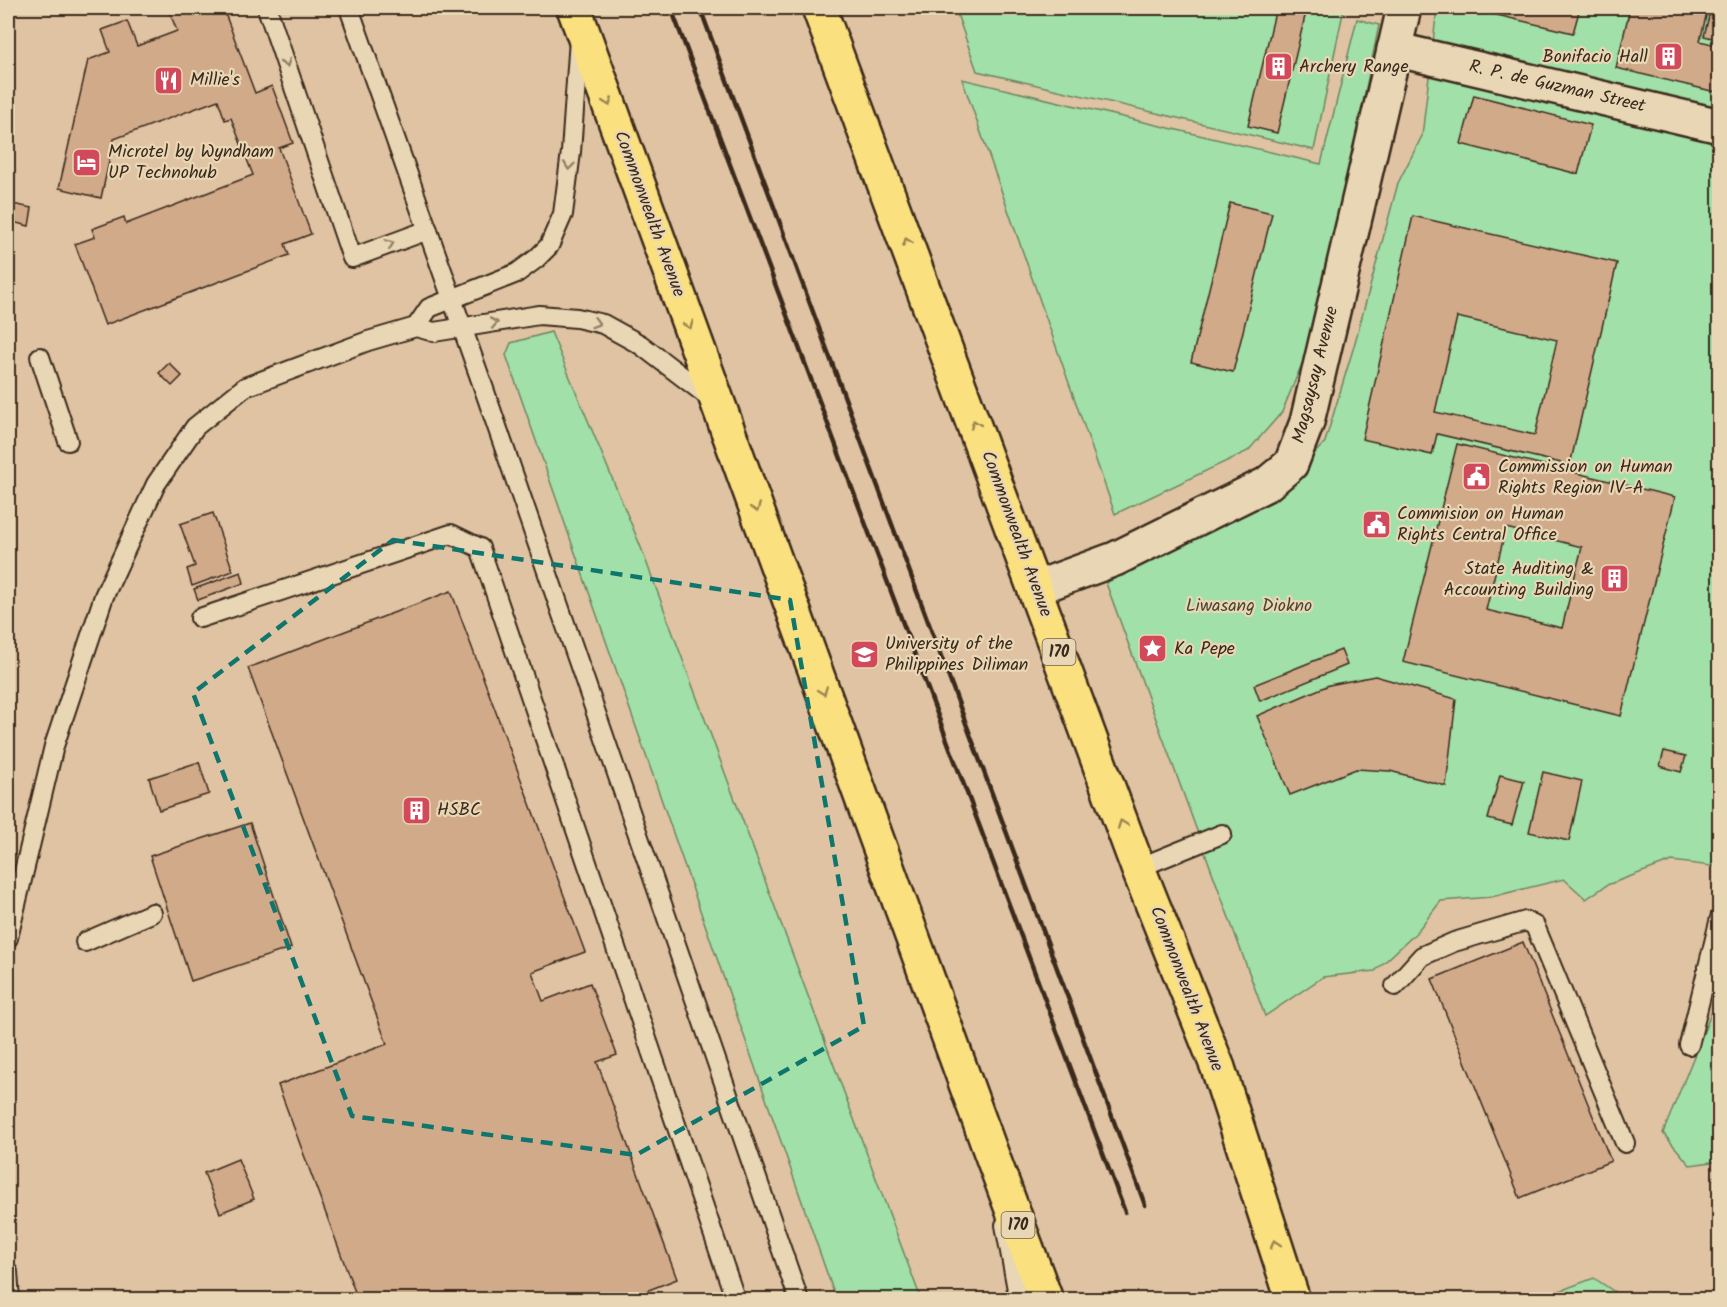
<svg xmlns="http://www.w3.org/2000/svg" width="1727" height="1307" viewBox="0 0 1727 1307" font-family="Kalam,sans-serif">
<rect width="100%" height="100%" fill="#ead2b0"/>
<filter id="ink" filterUnits="userSpaceOnUse"><feTurbulence type="fractalNoise" baseFrequency=".0167" numOctaves="2"/><feDisplacementMap in="SourceGraphic" scale="12" xChannelSelector="R" yChannelSelector="G"/><feConvolveMatrix kernelMatrix="1 2 1 2 8 2 1 2 1" color-interpolation-filters="sRGB"/></filter>
<g filter="url(#ink)">
<rect fill="#dfc3a2" x="8" y="8" width="1711" height="1291"/>
<g fill="#a1e0a8" stroke="#6e8563" stroke-width="1.5">
<polygon points="955,8 1344,8 1314,150 977,71"/>
<polygon points="1437,8 1719,8 1719,867 1672,861 1607,885 1586,899 1564,879 1491,897 1441,901 1415,934 1375,971 1323,977 1265,1016 1106,583 1280,491 1325,442 1354,346 1398,183 1422,136"/>
<polygon points="1357,19 1379,25 1316,330 1282,412 1248,451 1115,514 962,79 1321,164"/>
<polygon points="551,332 640,545 921,1299 836,1299 506,355 511,343"/>
<polygon points="1719,994 1719,1161 1690,1165 1663,1133"/>
<polygon points="1594,1278 1625,1299 1538,1299"/>
</g>
<g fill="#d1aa8a" stroke="#3b2a1e" stroke-width="1.5" fill-rule="evenodd">
<polygon points="168,8 214,8 215,11 223,8 255,93 272,86 293,143 279,148 311,234 285,244 289,255 105,325 75,244 95,237 92,229 124,217 126,224 253,175 231,118 225,120 218,100 114,139 101,198 59,188 88,60 110,52 102,30 127,21 137,46 177,31"/>
<polygon points="1276,8 1307,8 1277,133 1248,126"/>
<polygon points="1467,8 1580,8 1573,33"/>
<polygon points="1630,8 1708,8 1700,41 1720,46 1720,93 1616,68"/>
<polygon points="1711,8 1720,8 1720,40 1704,36"/>
<polygon points="1474,95 1591,125 1578,174 1461,144"/>
<polygon points="8,203 32,208 29,226 8,221"/>
<polygon points="1230,203 1272,213 1233,372 1191,362"/>
<path d="M1413,216l204,47 -47,202 -133,-31 -5,21 -70,-16zM1457,317l100,23 -22,95 -100,-23z"/>
<polygon points="169,363 182,376 172,386 159,373"/>
<path d="M1457,444l218,53 -54,219 -218,-54zM1506,528l76,19 -20,81 -76,-18z"/>
<polygon points="213,513 233,571 192,586 187,569 195,566 180,524"/>
<polygon points="241,572 244,583 198,600 194,589"/>
<polygon points="451,591 585,952 532,972 543,1001 590,983 617,1055 597,1062 677,1279 623,1300 358,1300 278,1085 387,1044 248,668"/>
<polygon points="1341,650 1347,665 1260,701 1254,685"/>
<polygon points="1375,676 1456,699 1446,786 1390,771 1356,769 1290,795 1257,716 1329,685"/>
<polygon points="1664,751 1686,756 1681,772 1660,766"/>
<polygon points="199,762 209,794 159,810 149,778"/>
<polygon points="1543,772 1582,781 1569,841 1529,832"/>
<polygon points="1500,775 1524,781 1512,825 1488,819"/>
<polygon points="250,823 291,948 191,981 150,856"/>
<polygon points="1523,942 1611,1161 1520,1198 1432,979"/>
<polygon points="238,1159 254,1199 220,1213 204,1173"/>
</g>
<g fill="none" stroke-linecap="round" stroke-linejoin="round">
<defs>
<g id="lane">
<polyline points="267,8 352,258 428,230"/>
<polyline points="349,8 484,389 799,1300"/>
<polyline points="416,327 429,308 517,273 536,259 549,246 563,214 571,152 579,39"/>
<polyline points="40,357 68,441"/>
<polyline points="200,618 451,534 480,548 734,1295"/>
<polyline points="1138,868 1222,834"/>
<polyline points="8,938 54,746 104,596 156,484 195,427 245,387 368,341 416,327 434,332 539,315 577,318 603,324 641,345 713,400"/>
<polyline points="85,942 152,913"/>
<polyline points="1395,986 1422,956 1454,942 1526,921 1535,926 1625,1143"/>
<polyline points="1689,1045 1720,918"/>
<polyline points="1005,1225 1019,1300"/>
<polyline points="8,1272 10,1300"/>
</g>
<g id="street">
<polyline points="1394,49 1720,126"/>
<polyline points="1036,588 1115,559 1267,484 1291,464 1307,422 1404,8"/>
</g>
<g id="primary">
<polyline points="574,8 990,1150 1046,1300"/>
<polyline points="819,8 1138,868 1218,1068 1293,1300"/>
</g>
</defs>
<use href="#lane" stroke="#3b2a1e" stroke-width="22"/>
<use href="#street" stroke="#3b2a1e" stroke-width="38"/>
<use href="#primary" stroke="#3b2a1e" stroke-width="38"/>
<use href="#lane" stroke="#e9d6b4" stroke-width="18"/>
<use href="#street" stroke="#e9d6b4" stroke-width="33"/>
<use href="#primary" stroke="#fbe080" stroke-width="33"/>
<g stroke="#3b2a1e" stroke-width="4.5">
<polyline points="671,8 1125,1212"/>
<polyline points="700,8 1145,1205"/>
</g>
</g>
<defs><path id="oneway-chevron" d="M-2-3.5L2.5 0L-2 3.5" fill="none" stroke-width="1.6" stroke-linecap="round" stroke-linejoin="round" transform="scale(1.5)"/></defs>
<g stroke="#928069">
<use href="#oneway-chevron" transform="translate(286 63) rotate(71)"/>
<use href="#oneway-chevron" transform="translate(569 166) rotate(97)"/>
<use href="#oneway-chevron" transform="translate(390 244) rotate(-21)"/>
<use href="#oneway-chevron" transform="translate(494 323) rotate(-10)"/>
<use href="#oneway-chevron" transform="translate(596 323) rotate(16)"/>
</g>
<g stroke="#9b854f">
<use href="#oneway-chevron" transform="translate(608 102) rotate(70)"/>
<use href="#oneway-chevron" transform="translate(907 242) rotate(-110)"/>
<use href="#oneway-chevron" transform="translate(689 325) rotate(70)"/>
<use href="#oneway-chevron" transform="translate(975 424) rotate(-110)"/>
<use href="#oneway-chevron" transform="translate(756 508) rotate(70)"/>
<use href="#oneway-chevron" transform="translate(823 691) rotate(70)"/>
<use href="#oneway-chevron" transform="translate(1122 824) rotate(-110)"/>
<use href="#oneway-chevron" transform="translate(1275 1244) rotate(-108)"/>
</g>
</g>
<path fill="none" stroke="#0f766e" stroke-width="4.5" stroke-dasharray="12 8" stroke-linejoin="round" d="M393,540l397,60 74,426 -228,129 -284,-39 -159,-423z"/>
<defs>
<symbol id="building-square" viewBox="-11 -11 22 22"><rect x="-9" y="-9" width="18" height="18" rx="4" fill="#d1495b" stroke="#e9d6b4"/><path d="M-4-6H4V6H1V3H-1V6H-4ZM-2.5-4.3h1.7v1.8h-1.7ZM.8-4.3h1.7v1.8H.8ZM-2.5-1h1.7V.8h-1.7ZM.8-1h1.7V.8H.8Z" fill="#fff"/></symbol>
<symbol id="restaurant-square" viewBox="-11 -11 22 22"><rect x="-9" y="-9" width="18" height="18" rx="4" fill="#d1495b" stroke="#e9d6b4"/><path d="M-5-6h1v4h1v-4h1v4h1v-4h1v5L-1.5 .5V6h-2V.5L-5-1ZM5-6V6H3V1.5H1.5Q1.5-4 5-6Z" fill="#fff"/></symbol>
<symbol id="hotel-square" viewBox="-11 -11 22 22"><rect x="-9" y="-9" width="18" height="18" rx="4" fill="#d1495b" stroke="#e9d6b4"/><path d="M-6-4.5h1.5V1H6V5H4.5V3h-9V5H-6ZM-4 0a1.8 1.8 0 1 1 3.6 0ZM.5 0V-2.5h3Q6-2.5 6 0Z" fill="#fff"/></symbol>
<symbol id="civic-square" viewBox="-11 -11 22 22"><rect x="-9" y="-9" width="18" height="18" rx="4" fill="#d1495b" stroke="#e9d6b4"/><path d="M-.6-6.5H3V-4.5H.6V-3L4-1V1h2V6H-6V1h2V-1L-.6-3ZM-1.2 2.5V6h2.4V2.5Z" fill="#fff"/></symbol>
<symbol id="sight-square" viewBox="-11 -11 22 22"><rect x="-9" y="-9" width="18" height="18" rx="4" fill="#d1495b" stroke="#e9d6b4"/><path d="M0-6L1.8-2.2L6-1.7L2.9 1.2L3.7 5.4L0 3.3L-3.7 5.4L-2.9 1.2L-6-1.7L-1.8-2.2Z" fill="#fff"/></symbol>
<symbol id="university-square" viewBox="-11 -11 22 22"><rect x="-9" y="-9" width="18" height="18" rx="4" fill="#d1495b" stroke="#e9d6b4"/><path d="M0-5L7-2L0 1L-7-2ZM-4 1L0 2.5L4 1V4Q0 6-4 4Z" fill="#fff"/></symbol>
</defs>
<g fill-rule="evenodd">
<use href="#building-square" x="1652" y="40" width="33" height="33"/>
<use href="#building-square" x="1262" y="50" width="33" height="33"/>
<use href="#restaurant-square" x="152" y="64" width="33" height="33"/>
<use href="#hotel-square" x="70" y="146" width="33" height="33"/>
<use href="#civic-square" x="1460" y="460" width="33" height="33"/>
<use href="#civic-square" x="1360" y="508" width="33" height="33"/>
<use href="#building-square" x="1598" y="562" width="33" height="33"/>
<use href="#sight-square" x="1136" y="632" width="33" height="33"/>
<use href="#university-square" x="848" y="638" width="33" height="33"/>
<use href="#building-square" x="400" y="794" width="33" height="33"/>
</g>
<g text-anchor="middle" dominant-baseline="central" stroke-width="4.5" stroke-linejoin="round" paint-order="stroke">
<g fill="#e9d6b4" stroke="#6f5e4b" stroke-width="1.5">
<rect x="1042.5" y="639" width="33" height="26" rx="4.5"/>
<rect x="1001.5" y="1212" width="33" height="26" rx="4.5"/>
</g>
<g font-size="16" font-weight="bold" fill="#3b2a1e">
<text x="1059" y="652">170</text>
<text x="1018" y="1225">170</text>
</g>
<g font-size="18" fill="#3b2a1e" stroke="#e9d6b4" text-anchor="start">
<text x="1648" y="57" text-anchor="end">Bonifacio Hall</text>
<text x="1299" y="67">Archery Range</text>
<text x="190" y="80">Millie's</text>
<text x="108" y="152">Microtel by Wyndham<tspan x="108" dy="21">UP Technohub</tspan></text>
<text x="1498" y="467">Commission on Human<tspan x="1498" dy="21">Rights Region IV-A</tspan></text>
<text x="1397" y="514">Commision on Human<tspan x="1397" dy="21">Rights Central Office</tspan></text>
<text x="1594" y="569" text-anchor="end">State Auditing &amp;<tspan x="1594" dy="21">Accounting Building</tspan></text>
<text x="885" y="644">University of the<tspan x="885" dy="21">Philippines Diliman</tspan></text>
<text x="1174" y="649">Ka Pepe</text>
<text x="437" y="810">HSBC</text>
</g>
<g font-size="18" fill="#3b2a1e" stroke="#e9d6b4">
<text transform="translate(1557 87) rotate(13)">R. P. de Guzman Street</text>
<text transform="translate(649 214) rotate(70)">Commonwealth Avenue</text>
<text transform="translate(1316 375) rotate(-76)">Magsaysay Avenue</text>
<text transform="translate(1016 534) rotate(70)">Commonwealth Avenue</text>
<text transform="translate(1186 989) rotate(69)">Commonwealth Avenue</text>
</g>
<g font-size="18" fill="#4a4533" stroke="#e9d6b4">
<text x="1249" y="606">Liwasang Diokno</text>
</g>
</g>
<rect width="1727" height="1307" fill="none" stroke="#e9d6b4" stroke-width="30"/>
<rect x="15" y="15" width="1697" height="1277" fill="none" stroke="#3b2a1e" stroke-width="2" filter="url(#ink)"/>
</svg>
